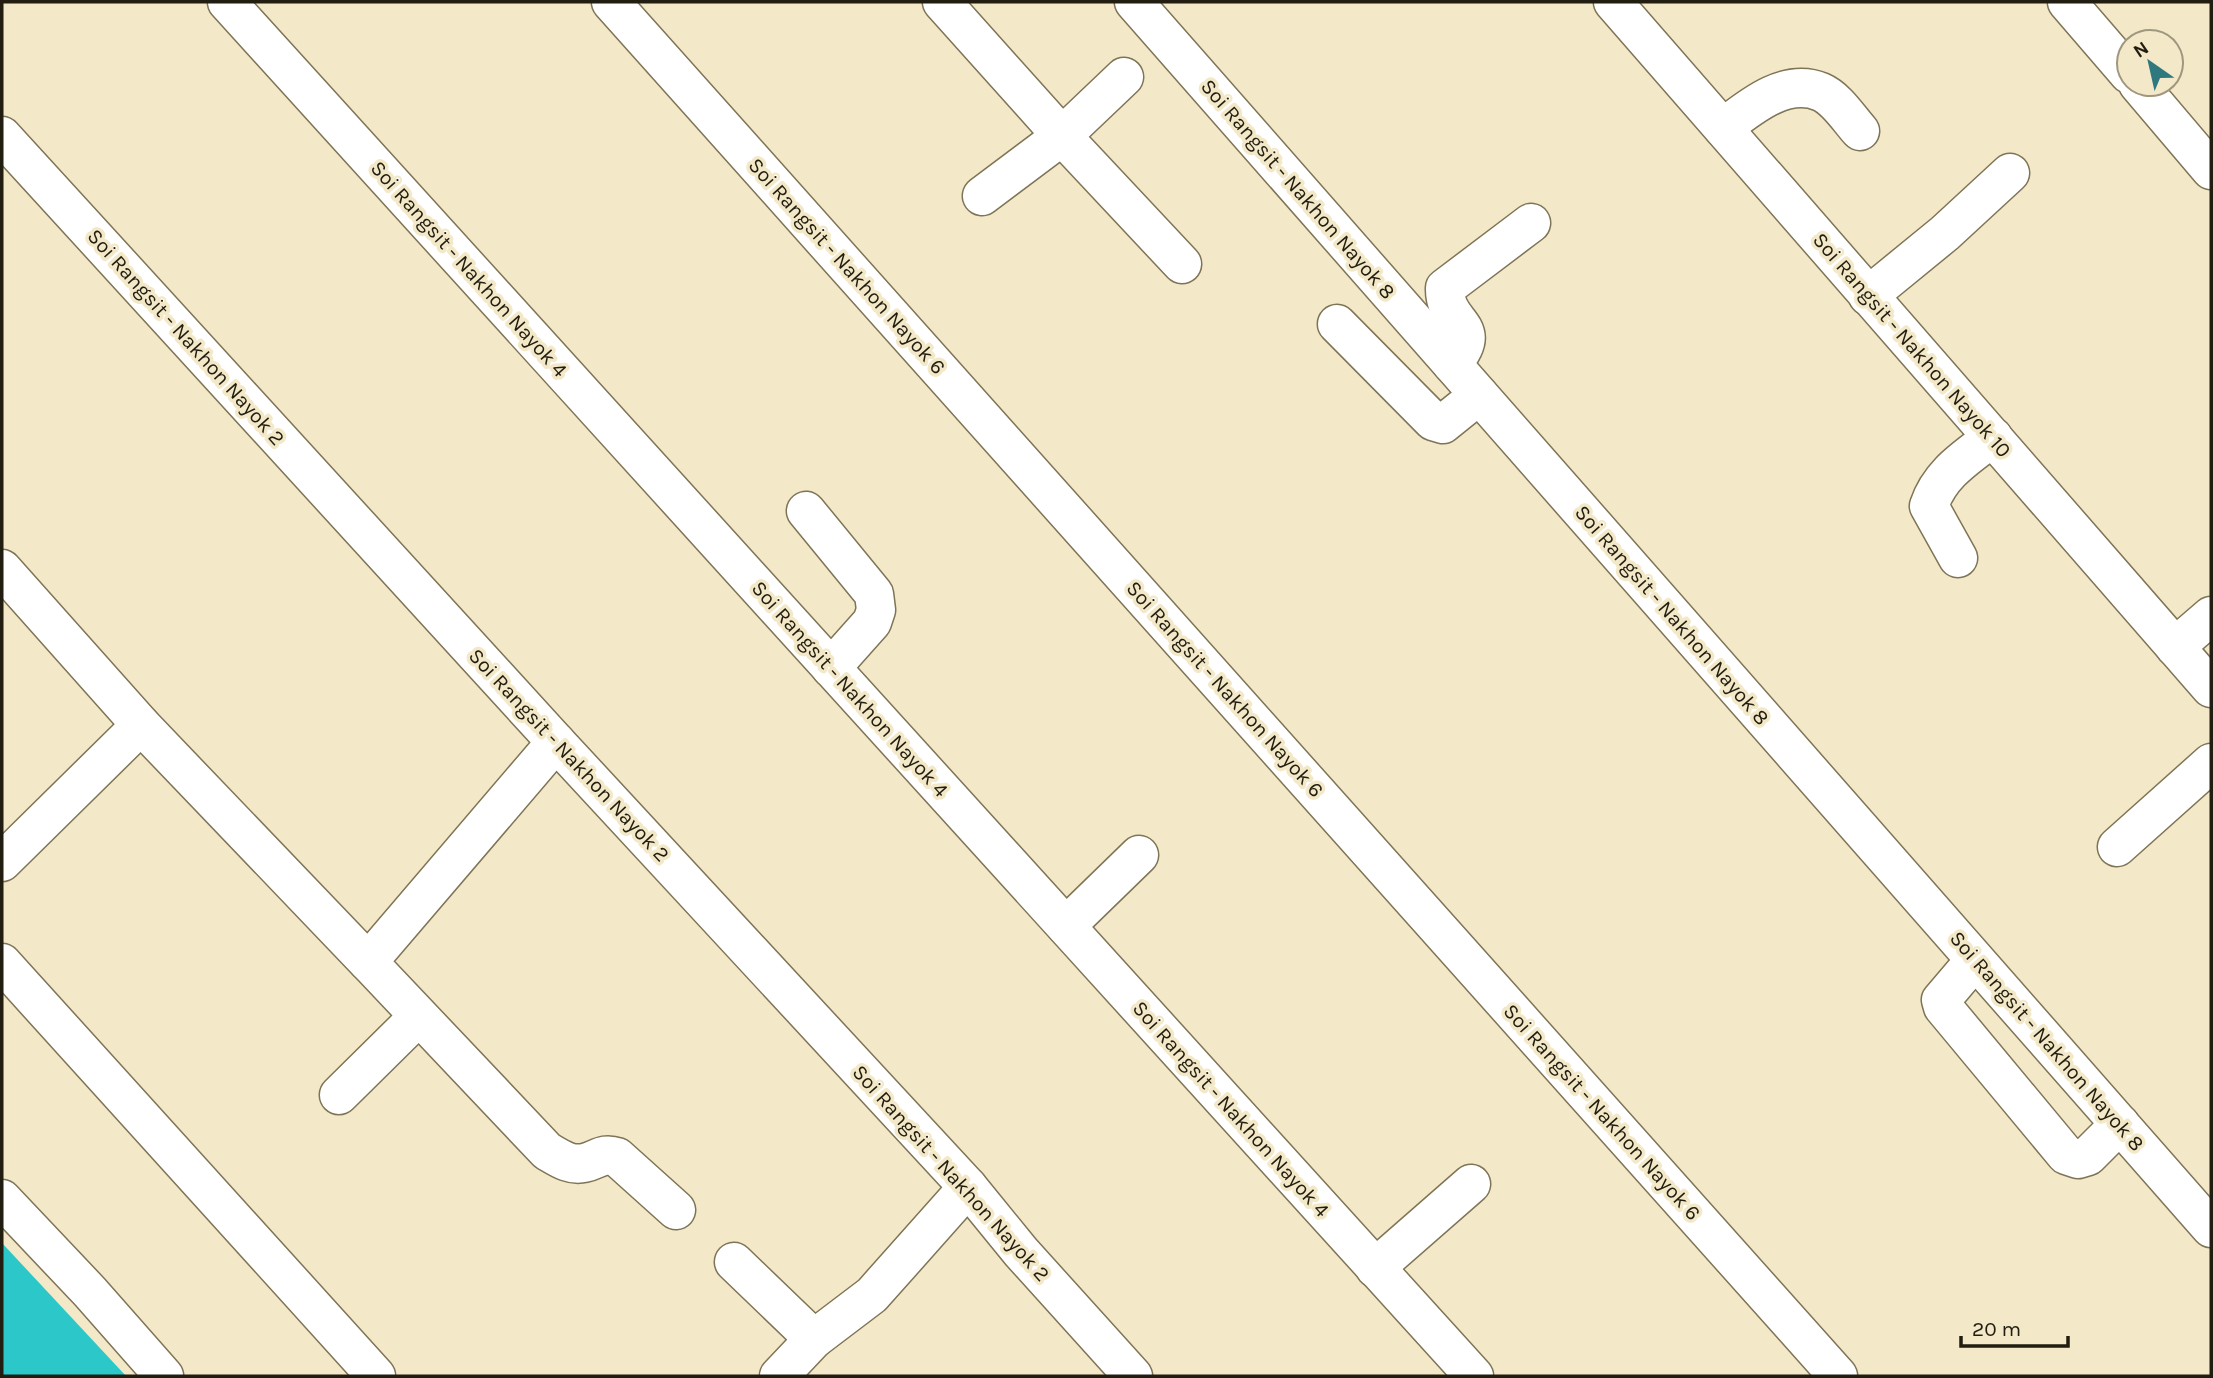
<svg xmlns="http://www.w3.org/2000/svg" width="2213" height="1378" viewBox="0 0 2213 1378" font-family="Karla,sans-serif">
<rect width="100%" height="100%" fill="#f3e8c7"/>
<polygon fill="#2cc8c9" points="2,1243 126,1376 2,1376"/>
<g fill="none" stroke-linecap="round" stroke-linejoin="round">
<defs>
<g id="minor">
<polyline points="227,2 1474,1376"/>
<polyline points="611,2 1838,1376"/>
<polyline points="942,2 1062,136 1182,264"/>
<polyline points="1134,2 2211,1228"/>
<polyline points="1613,2 2211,688"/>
<polyline points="2067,2 2129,74"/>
<polyline points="2138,84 2211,170"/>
<path d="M1723,128c26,-20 62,-51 98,-36 16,7 28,27 39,39"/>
<polyline points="2,136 556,742 968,1187 1021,1252 1133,1376"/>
<polyline points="982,196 1062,136 1124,77"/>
<polyline points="1868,296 1945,233 2010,173"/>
<polyline points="1337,324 1433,421 1443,424 1479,395"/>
<path d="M1452,364c35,-40 -8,-37 -7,-76l86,-65"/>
<polyline points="806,511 874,594 876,610 872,622 831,668"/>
<path d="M1958,558l-29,-52c11,-33 37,-48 64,-69"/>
<polyline points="2,569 141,725 368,962"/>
<polyline points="2175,647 2211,616"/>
<path d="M556,742l-188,220 179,189c12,7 23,15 37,12 14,-3 18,-11 33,-6l59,53"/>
<polyline points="2117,847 2211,763"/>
<polyline points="2,862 141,725"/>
<polyline points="1066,926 1139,855"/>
<polyline points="1975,960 1941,1000 1943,1007 2066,1155 2078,1159 2088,1156 2120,1124"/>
<polyline points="2,963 376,1376"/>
<polyline points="339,1095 418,1017"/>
<polyline points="2,1199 90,1292 164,1376"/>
<polyline points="734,1262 814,1339"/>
<polyline points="1375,1268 1471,1184"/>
<polyline points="779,1376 814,1339 872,1295 968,1187"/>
</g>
</defs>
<use href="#minor" stroke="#7e7456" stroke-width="41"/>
<use href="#minor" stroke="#fff" stroke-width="38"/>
</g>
<g text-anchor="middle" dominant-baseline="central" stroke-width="7" stroke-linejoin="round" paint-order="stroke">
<g font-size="21" fill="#211d10" stroke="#f3e8c7">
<text transform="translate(1298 189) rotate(49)">Soi Rangsit - Nakhon Nayok 8</text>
<text transform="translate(847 266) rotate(48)">Soi Rangsit - Nakhon Nayok 6</text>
<text transform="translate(469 269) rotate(48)">Soi Rangsit - Nakhon Nayok 4</text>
<text transform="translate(186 337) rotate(48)">Soi Rangsit - Nakhon Nayok 2</text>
<text transform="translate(1912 345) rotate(49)">Soi Rangsit - Nakhon Nayok 10</text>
<text transform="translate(1672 615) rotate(49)">Soi Rangsit - Nakhon Nayok 8</text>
<text transform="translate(850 689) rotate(48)">Soi Rangsit - Nakhon Nayok 4</text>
<text transform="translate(1225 689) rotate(48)">Soi Rangsit - Nakhon Nayok 6</text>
<text transform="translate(569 755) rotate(47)">Soi Rangsit - Nakhon Nayok 2</text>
<text transform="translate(2047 1041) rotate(49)">Soi Rangsit - Nakhon Nayok 8</text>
<text transform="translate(1231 1109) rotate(48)">Soi Rangsit - Nakhon Nayok 4</text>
<text transform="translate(1602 1112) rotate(48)">Soi Rangsit - Nakhon Nayok 6</text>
<text transform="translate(951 1173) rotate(48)">Soi Rangsit - Nakhon Nayok 2</text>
</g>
</g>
<rect width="2213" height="1378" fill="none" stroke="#211d10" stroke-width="7"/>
<g transform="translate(2150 63) rotate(326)"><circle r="33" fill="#f3e8c7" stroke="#9f977e" stroke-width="2"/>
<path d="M0-5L12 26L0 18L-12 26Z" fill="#2f7880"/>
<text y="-10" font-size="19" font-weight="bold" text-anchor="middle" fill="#211d10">N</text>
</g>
<path d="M1961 1336v10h107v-10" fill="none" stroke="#211d10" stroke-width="3.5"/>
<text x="1972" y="1336" font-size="21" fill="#211d10" stroke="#f3e8c7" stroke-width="5" paint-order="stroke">20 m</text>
</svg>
